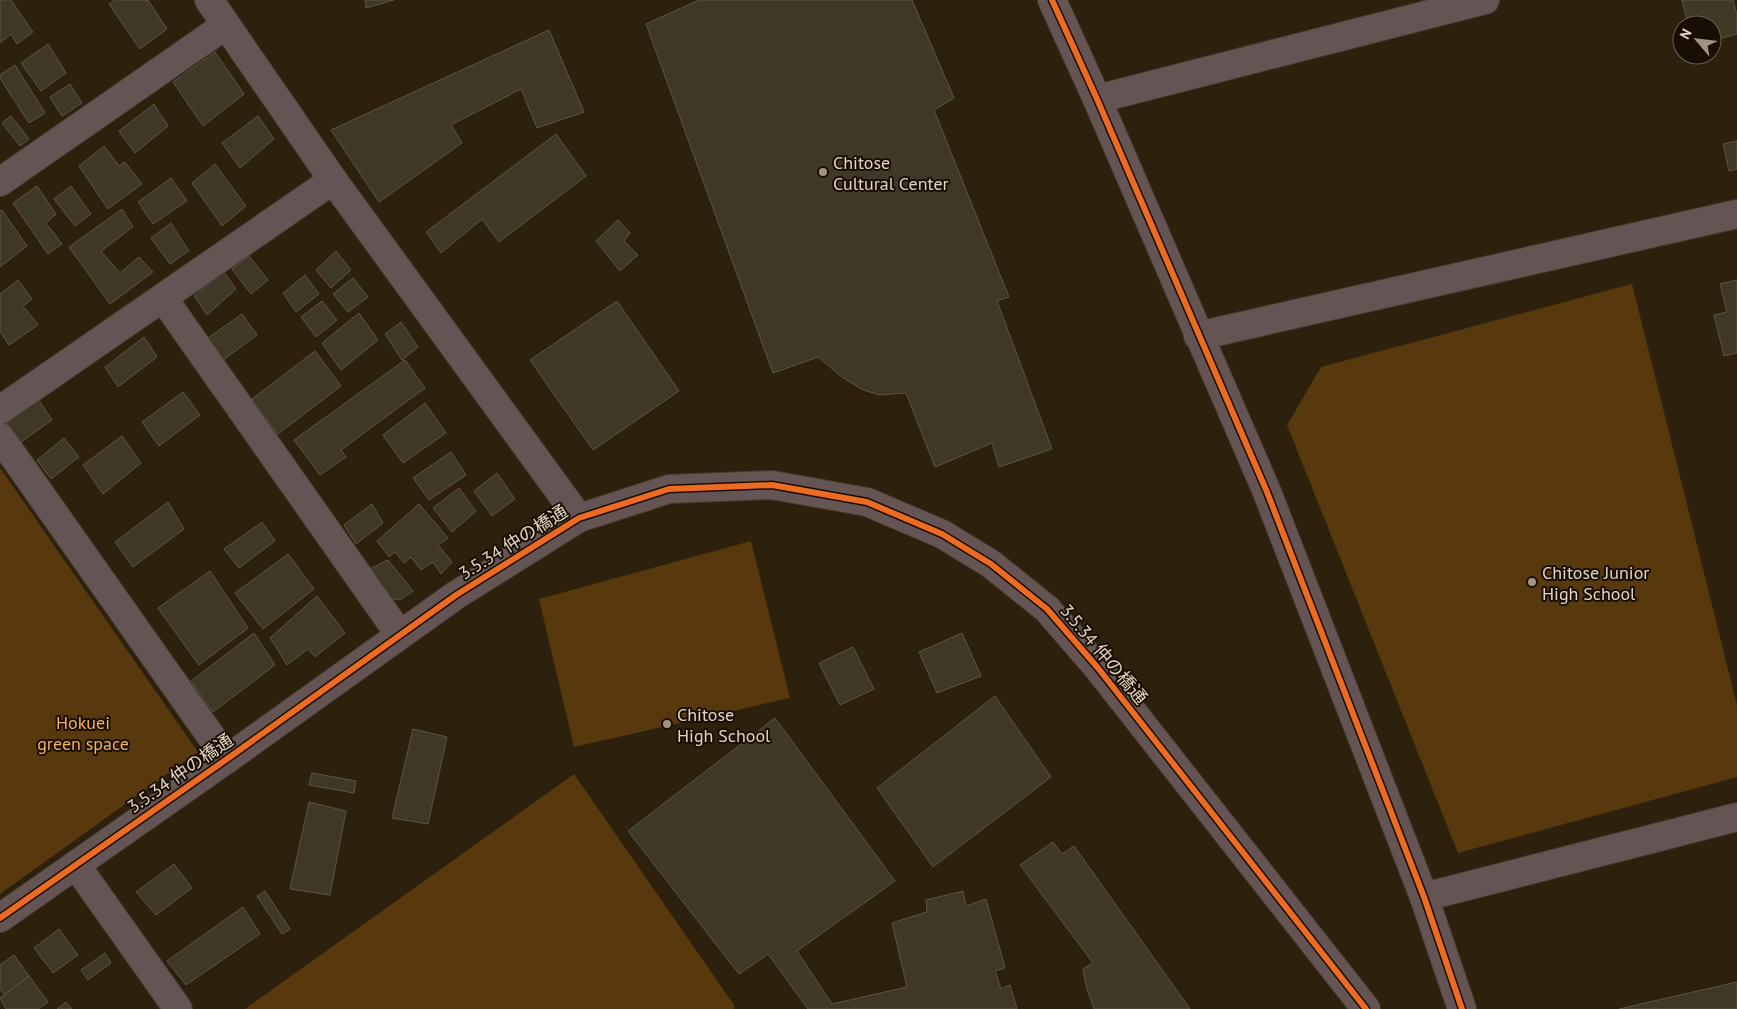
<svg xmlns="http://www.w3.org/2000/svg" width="1737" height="1009" viewBox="0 0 1737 1009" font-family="'PT Sans','Noto Sans JP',sans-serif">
<rect width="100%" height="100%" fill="#2d200d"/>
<g fill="#57390d">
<polygon points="1632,284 1737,705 1737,777 1458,853 1287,425 1321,367"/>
<polygon points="0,468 198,752 0,894"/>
<polygon points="751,541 790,698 574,747 539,599"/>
<polygon points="574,774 734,1005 734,1009 245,1009"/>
</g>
<g fill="#403827" stroke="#5d5444">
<polygon points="0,0 11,0 33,32 17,44 11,34 0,43"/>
<polygon points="115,0 148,0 167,29 140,49 109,4"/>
<polygon points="365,0 394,0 366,8"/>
<polygon points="699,0 912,0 954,98 934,110 1009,297 997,301 1052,449 999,467 992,443 935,467 906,393 880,395 863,390 842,377 818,357 773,373 646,24"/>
<polygon points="1682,0 1733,0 1737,15 1737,34 1712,41 1712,25 1688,25"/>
<polygon points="549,30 584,112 537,128 521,89 451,125 462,143 379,202 331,130"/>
<polygon points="48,44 66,73 41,91 21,63"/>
<polygon points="215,52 244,94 203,126 173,82"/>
<polygon points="15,65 45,113 29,123 0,78 0,75"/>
<polygon points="70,84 82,103 62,116 50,97"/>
<polygon points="154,104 168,126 135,153 119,131"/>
<polygon points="11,116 29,139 20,146 2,123"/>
<polygon points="258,116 274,139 240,168 222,143"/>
<polygon points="556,134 586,176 499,242 482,219 441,253 426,232"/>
<polygon points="1737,141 1737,169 1729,171 1723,144"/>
<polygon points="104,146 119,166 125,162 142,184 108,209 79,166"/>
<polygon points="215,164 246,206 222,226 192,183"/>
<polygon points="171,178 187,201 153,224 138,202"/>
<polygon points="37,186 56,214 46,223 62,244 48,254 13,203"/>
<polygon points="71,186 91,214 75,226 54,199"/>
<polygon points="122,209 133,227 101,251 120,273 139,257 153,272 110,304 69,247"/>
<polygon points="2,210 27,246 0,267 0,211"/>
<polygon points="618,220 630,233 624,241 638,255 620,271 596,241"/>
<polygon points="171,223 189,251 170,264 151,238"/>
<polygon points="336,251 351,270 331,288 316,270"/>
<polygon points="249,256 268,280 251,294 232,269"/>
<polygon points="224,272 236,289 207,315 194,296"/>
<polygon points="305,275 319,294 296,312 283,293"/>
<polygon points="353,278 368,297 348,312 333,294"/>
<polygon points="18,280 32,299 23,306 38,325 9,345 0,331 0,294"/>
<polygon points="1737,280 1737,353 1724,356 1714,315 1727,312 1720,284"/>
<polygon points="322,301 337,320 316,337 301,317"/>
<polygon points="617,301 679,391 593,450 530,360"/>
<polygon points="359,313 378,340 341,370 322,343"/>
<polygon points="242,314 257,335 223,360 208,338"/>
<polygon points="401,322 418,347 402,360 385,334"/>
<polygon points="144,337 157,357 118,387 105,367"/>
<polygon points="315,351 341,386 278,434 252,399"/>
<polygon points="405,360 425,388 341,450 346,457 320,475 294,440"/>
<polygon points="183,392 200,415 159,446 142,422"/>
<polygon points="38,399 52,420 21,442 7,423"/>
<polygon points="425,403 446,433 403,463 383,435"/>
<polygon points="122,436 141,463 103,494 83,465"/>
<polygon points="64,438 79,457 51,479 37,460"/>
<polygon points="451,452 466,475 429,500 413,478"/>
<polygon points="497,473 515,499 492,516 474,491"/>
<polygon points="459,488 476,511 452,532 433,508"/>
<polygon points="168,502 184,529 133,567 115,542"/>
<polygon points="372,504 383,523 356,544 344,525"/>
<polygon points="419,504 448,538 438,545 452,562 441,574 433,562 421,570 411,557 404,563 395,552 389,557 377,541"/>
<polygon points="262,522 275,541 239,568 224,549"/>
<polygon points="288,554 314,589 263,629 235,593"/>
<polygon points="388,560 413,591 400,600 389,598 370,569"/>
<polygon points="210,571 248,628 199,665 158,608"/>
<polygon points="317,596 345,633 315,657 308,649 287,665 270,638"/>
<polygon points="254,633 275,665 213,712 191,681"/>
<polygon points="962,633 981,676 937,693 919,652"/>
<polygon points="853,647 874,689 840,705 819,663"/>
<polygon points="995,696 1051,777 933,867 877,788"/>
<polygon points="775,718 895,881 797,951 832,1004 907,987 892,923 927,912 926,900 963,891 966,906 986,899 1005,968 995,971 1001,989 1010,985 1017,1009 808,1009 768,954 739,974 628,831"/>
<polygon points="413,729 447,737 428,824 392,818"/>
<polygon points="312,773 356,781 354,793 309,785"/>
<polygon points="309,802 346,811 330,895 290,889"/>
<polygon points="1053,842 1062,854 1074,846 1190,1009 1094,1009 1086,986 1083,969 1093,963 1020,865"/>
<polygon points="174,864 192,888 156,915 136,892"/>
<polygon points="265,891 290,929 282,934 257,896"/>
<polygon points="243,907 260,934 186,985 167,961"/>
<polygon points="59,929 78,955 53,973 34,948"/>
<polygon points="105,953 111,963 88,980 81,970"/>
<polygon points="14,955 29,976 5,995 0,989 0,965"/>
<polygon points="29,976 48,1002 38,1009 6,1009 0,998"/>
<polygon points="1737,982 1737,1009 1619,1009"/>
<polygon points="66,1002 72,1009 57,1009"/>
</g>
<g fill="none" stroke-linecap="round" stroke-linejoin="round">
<defs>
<g id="minor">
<polyline points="209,0 333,180 579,518"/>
<polyline points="1052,0 1097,99 1267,492 1424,897 1462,1009"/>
<polyline points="1097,99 1485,0"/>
<polyline points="0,182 226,25"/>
<polyline points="163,298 400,635"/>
<polyline points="1198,336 1737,214"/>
<polyline points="0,410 333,180"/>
<polyline points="0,437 227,759"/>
<polyline points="76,865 178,1009"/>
<polyline points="1424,897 1737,817"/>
<polyline points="0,918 227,759 456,595 579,518 669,489 772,485 867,502 942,534 991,564 1047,609 1098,668 1366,1009"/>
</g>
</defs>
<use href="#minor" stroke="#483c2c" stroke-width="30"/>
<use href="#minor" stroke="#645554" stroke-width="28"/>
<defs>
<g id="cycleway">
<polyline points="1052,0 1097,99 1267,492 1424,897 1462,1009"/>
<polyline points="0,918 227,759 456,595 579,518 669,489 772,485 867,502 942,534 991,564 1047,609 1098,668 1366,1009"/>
</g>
</defs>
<use href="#cycleway" stroke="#190e03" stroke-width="9"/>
<use href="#cycleway" stroke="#ed6a23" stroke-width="6"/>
</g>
<g fill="#a39482" stroke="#190e03" stroke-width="2">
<circle cx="823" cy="172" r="5"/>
<circle cx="1532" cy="582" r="5"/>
<circle cx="667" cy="724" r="5"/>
</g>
<g text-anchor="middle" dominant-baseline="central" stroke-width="4" stroke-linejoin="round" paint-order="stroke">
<g font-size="18" fill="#e3d3c1" stroke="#190e03" text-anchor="start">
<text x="833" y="162">Chitose<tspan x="833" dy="21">Cultural Center</tspan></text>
<text x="1542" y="572">Chitose Junior<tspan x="1542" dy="21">High School</tspan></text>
<text x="677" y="714">Chitose<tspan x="677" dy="21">High School</tspan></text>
</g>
<g font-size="18" fill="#e3d3c1" stroke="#190e03">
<text transform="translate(513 542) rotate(-32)">3.5.34 仲の橋通</text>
<text transform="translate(1104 654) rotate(50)">3.5.34 仲の橋通</text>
<text transform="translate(180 773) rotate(-35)">3.5.34 仲の橋通</text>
</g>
<g font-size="18" fill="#f6b25b" stroke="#190e03">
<text x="83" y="722">Hokuei<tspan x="83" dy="21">green space</tspan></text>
</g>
</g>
<g transform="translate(1697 40) rotate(298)"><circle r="24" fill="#190e03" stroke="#6a5d4f"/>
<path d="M0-4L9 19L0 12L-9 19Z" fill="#a39482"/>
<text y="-8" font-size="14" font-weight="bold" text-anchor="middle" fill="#e3d3c1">N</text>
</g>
</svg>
